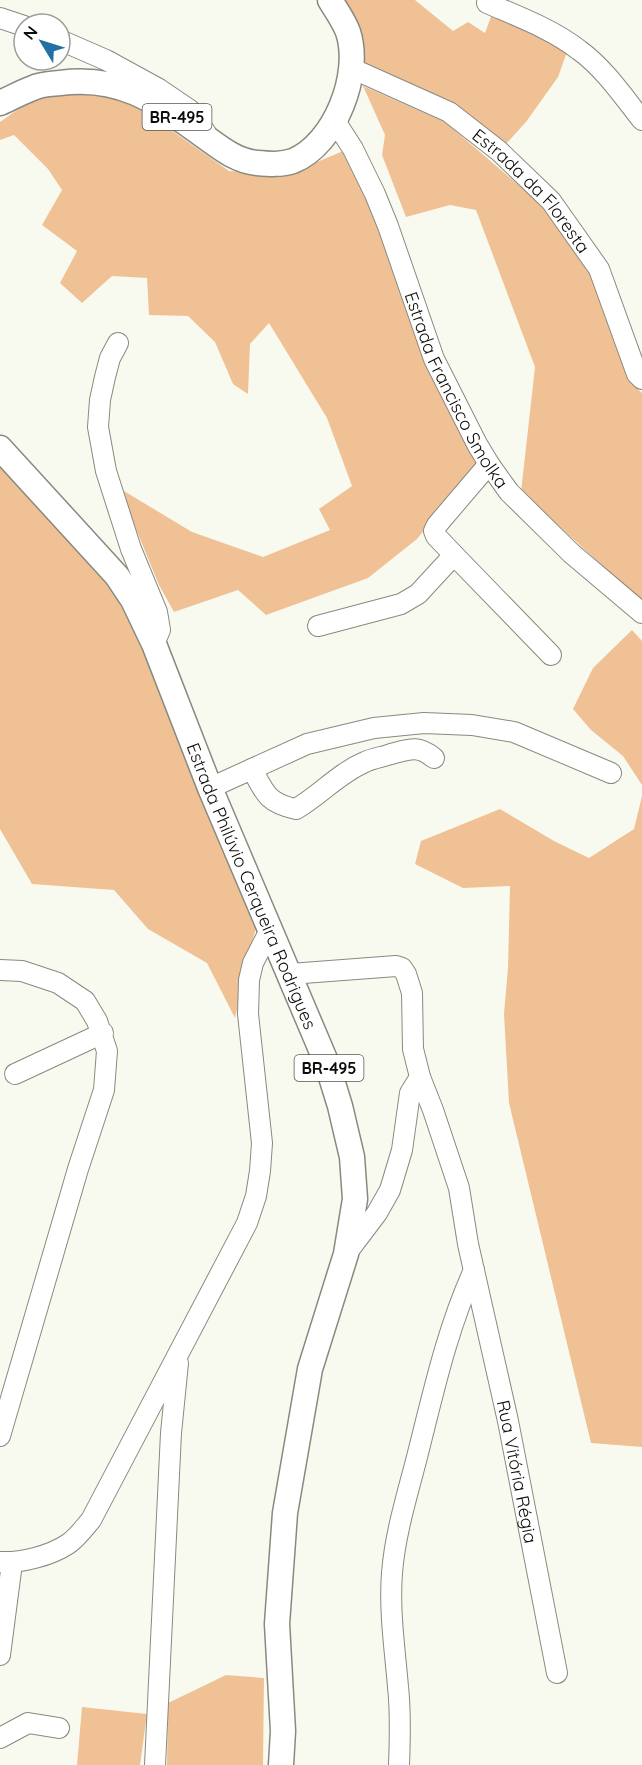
<svg xmlns="http://www.w3.org/2000/svg" width="642" height="1765" viewBox="0 0 642 1765" font-family="Quicksand,sans-serif">
<rect width="100%" height="100%" fill="#f9faef"/>
<g fill="#f1c196">
<polygon points="336,0 415,0 453,31 468,22 485,33 492,14 568,49 558,77 526,122 504,146 358,64"/>
<polygon points="363,86 445,122 543,206 591,268 628,380 642,393 642,601 521,492 535,367 476,210 450,205 406,217 382,155 385,135"/>
<polygon points="82,91 117,96 161,123 229,171 289,174 343,151 386,240 478,463 417,539 368,578 266,615 238,590 174,612 159,585 119,488 192,532 263,557 330,530 319,509 352,486 327,418 269,323 250,344 248,394 233,384 215,342 188,316 149,315 147,278 112,276 82,303 60,283 77,251 42,225 62,190 48,169 14,135 0,140 0,122 38,95"/>
<polygon points="0,457 104,574 146,653 256,927 235,1018 207,963 148,929 114,890 32,884 0,829"/>
<polygon points="632,630 642,641 642,785 623,756 591,730 573,709 593,668"/>
<polygon points="642,796 642,1447 591,1443 509,1103 504,1014 508,967 510,886 463,888 415,864 421,841 500,809 554,841 589,858 634,829"/>
<polygon points="226,1675 264,1678 263,1765 167,1765 168,1703"/>
<polygon points="82,1707 147,1714 140,1765 77,1765"/>
</g>
<g fill="none" stroke-linecap="round" stroke-linejoin="round">
<defs>
<g id="minor">
<path d="M487,3c32,14 65,26 92,47 25,18 44,46 63,70"/>
<polyline points="0,18 24,26"/>
<polyline points="60,40 106,60 159,89 190,110 206,133"/>
<path id="s1" d="M351,68l98,44 50,39 52,50 48,68 38,105 5,5"/>
<path id="s2" d="M335,121l18,28 22,45 13,32 46,133 43,85 12,20 20,28 62,61 71,60"/>
<polyline points="118,343 110,358 105,377 100,400 98,427 106,471 131,549 157,612 160,630 154,644"/>
<polyline points="489,464 437,525 434,531 436,536 454,555 551,655"/>
<polyline points="318,626 401,604 418,594 454,555"/>
<path d="M252,769c13,24 15,34 44,40 24,-14 43,-36 69,-47 8,-4 18,-5 26,-8 19,-5 27,-9 43,4"/>
<polyline points="210,788 307,744 374,728 424,723 472,725 514,732 611,773"/>
<polyline points="0,970 22,971 58,983 85,1001 97,1021 107,1051 104,1090 78,1169 0,1436"/>
<path id="s3" d="M290,974l106,-8 6,2 4,6 6,19 1,56 7,28 13,33 26,78 9,56 40,177 49,252"/>
<polyline points="15,1074 103,1033"/>
<polyline points="346,1254 377,1213 390,1190 402,1150 410,1093 420,1077"/>
<path d="M0,1562c21,1 50,-6 68,-18 9,-6 16,-16 23,-24l156,-297 9,-27 4,-25 2,-28 -14,-129 1,-34 4,-17 17,-33"/>
<polyline points="0,1655 12,1563"/>
<polyline points="0,1738 28,1723 59,1728"/>
<polyline points="155,1765 171,1433 178,1363"/>
<path d="M399,1765c1,-26 2,-52 -1,-78 -3,-37 -9,-76 -6,-114 3,-39 15,-77 25,-116 16,-63 30,-128 57,-187"/>
</g>
<g id="major">
<path d="M0,103c11,-5 22,-11 33,-15 8,-4 18,-4 27,-5 60,-8 95,18 141,51 17,12 34,27 56,29 12,1 24,2 36,-2 42,-17 69,-87 55,-129 -4,-11 -12,-22 -18,-32"/>
<path id="s4" d="M0,448l117,128 16,24 21,44 56,144 117,276 13,42 12,51 3,42 -9,55 -36,115 -25,144 -8,111 6,107 -2,34"/>
</g>
</defs>
<use href="#minor" stroke="#888a80" stroke-width="22"/>
<use href="#major" stroke="#888a80" stroke-width="27"/>
<use href="#minor" stroke="#fff" stroke-width="20"/>
<use href="#major" stroke="#fff" stroke-width="24"/>
</g>
<g text-anchor="middle" dominant-baseline="central" stroke-width="4.5" stroke-linejoin="round" paint-order="stroke">
<g fill="#fff" stroke="#555653" stroke-width="1.5">
<rect x="142.5" y="104" width="69" height="26" rx="4.5"/>
<rect x="294.5" y="1055" width="69" height="26" rx="4.5"/>
</g>
<g font-size="16" font-weight="bold" fill="#0c0d09">
<text x="177" y="117">BR-495</text>
<text x="329" y="1068">BR-495</text>
</g>
<g font-size="18" fill="#0c0d09" stroke="#fff">
<text stroke="none"><textPath href="#s1" startOffset="222">Estrada da Floresta</textPath></text>
<text stroke="none"><textPath href="#s2" startOffset="296">Estrada Francisco Smolka</textPath></text>
<text stroke="none"><textPath href="#s4" startOffset="512">Estrada Philúvio Cerqueira Rodrigues</textPath></text>
<text stroke="none"><textPath href="#s3" startOffset="632">Rua Vitória Régia</textPath></text>
</g>
</g>
<g transform="translate(42 42) rotate(308)"><circle r="28" fill="#ffffff" stroke="#9e9e9d" stroke-width="1.5"/>
<path d="M0-4.5L10 22L0 15L-10 22Z" fill="#2570a3"/>
<text y="-9" font-size="16" font-weight="bold" text-anchor="middle" fill="#0c0d09">N</text>
</g>
</svg>
